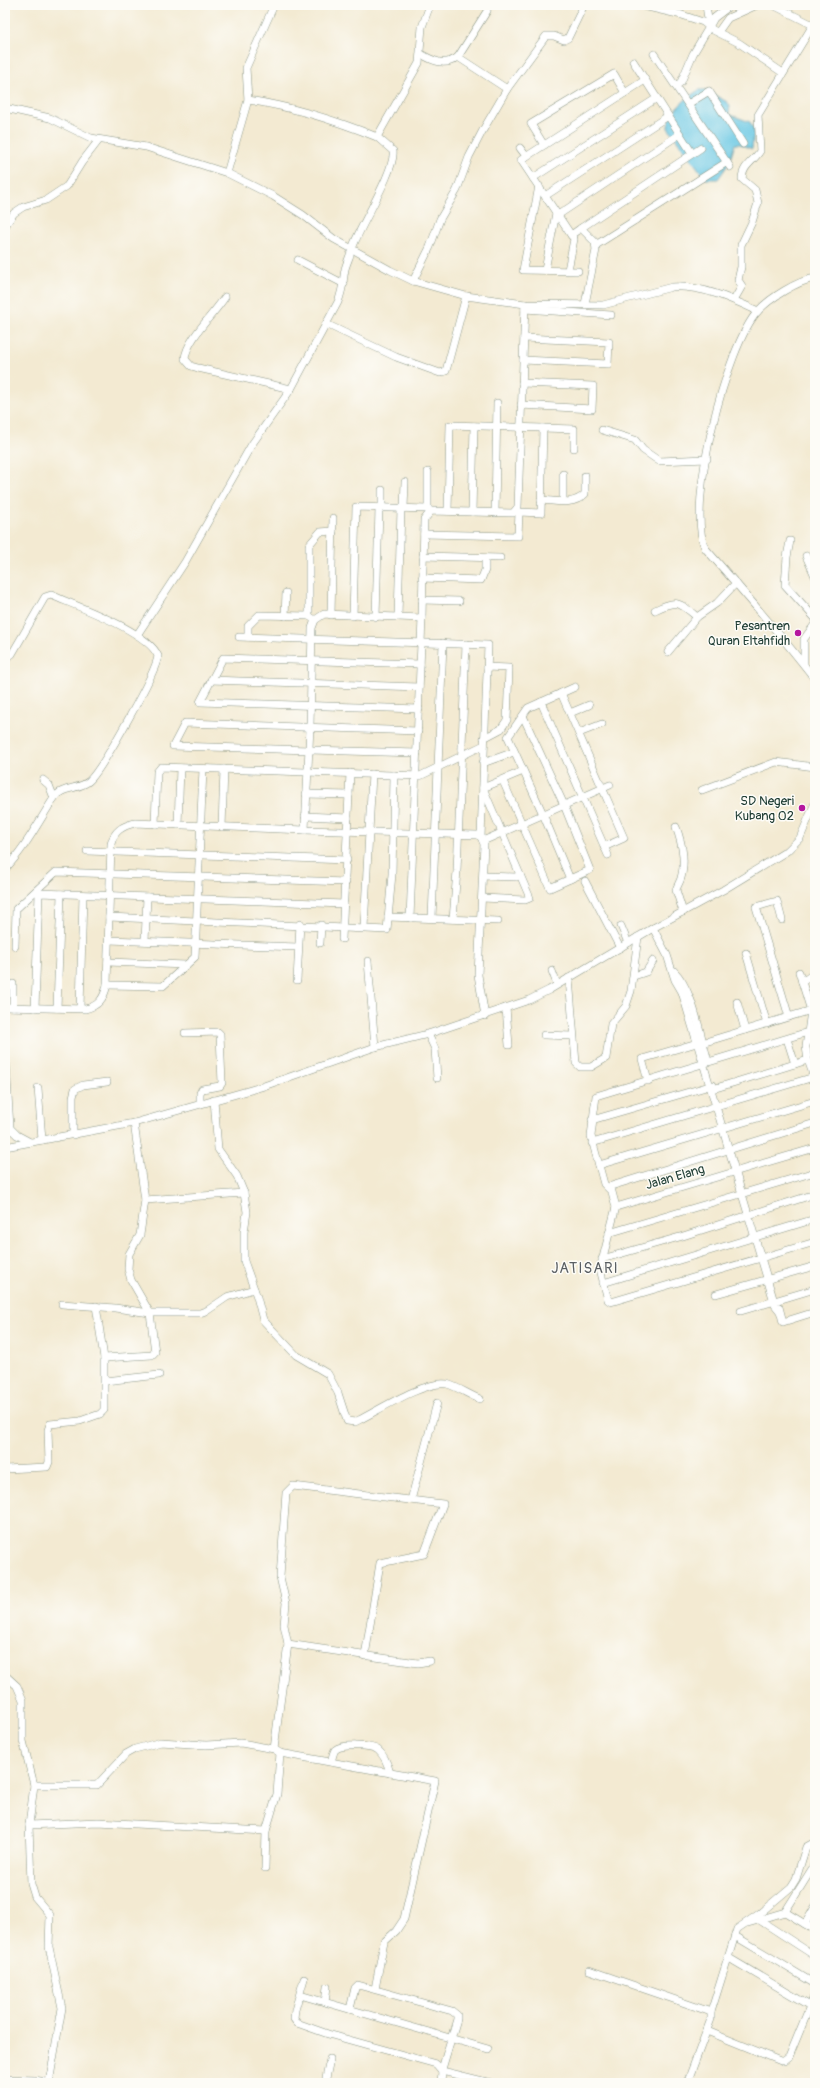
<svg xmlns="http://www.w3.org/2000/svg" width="820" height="2088" viewBox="0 0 820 2088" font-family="Pangolin,sans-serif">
<rect width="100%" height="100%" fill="#fdfcf7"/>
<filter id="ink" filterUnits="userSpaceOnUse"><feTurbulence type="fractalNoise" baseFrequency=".025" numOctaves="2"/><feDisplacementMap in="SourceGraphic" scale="8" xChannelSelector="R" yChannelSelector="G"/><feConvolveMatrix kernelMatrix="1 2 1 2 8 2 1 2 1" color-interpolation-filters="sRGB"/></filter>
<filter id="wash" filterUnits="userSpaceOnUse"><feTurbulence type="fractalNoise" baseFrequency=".012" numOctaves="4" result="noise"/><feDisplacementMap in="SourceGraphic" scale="16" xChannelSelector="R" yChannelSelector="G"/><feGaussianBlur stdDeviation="0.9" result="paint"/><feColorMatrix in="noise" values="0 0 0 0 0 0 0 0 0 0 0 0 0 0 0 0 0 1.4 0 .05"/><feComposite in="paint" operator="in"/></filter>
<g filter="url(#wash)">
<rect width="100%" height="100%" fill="#f3ead2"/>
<path fill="#65c6e3" stroke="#42828c" d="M699,90h7l21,12 3,3 -1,8 2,2 19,7 4,8 -2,19 -12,-5h-5l-6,19 -11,16h-12l-38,-51c0,-15 19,-31 31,-38z"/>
</g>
<g filter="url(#ink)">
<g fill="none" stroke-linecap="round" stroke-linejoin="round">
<defs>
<g id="minor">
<polyline points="639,5 682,15 703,22 713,30 739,43 783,73"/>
<polyline points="487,11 458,57 507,89"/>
<polyline points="709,27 714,18 731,5"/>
<polyline points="718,32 728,18 757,5"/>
<path d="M421,54c12,7 24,13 37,3"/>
<polyline points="654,54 730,167"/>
<polyline points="633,61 692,153"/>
<polyline points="676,86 681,82 693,54 709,27 706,5"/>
<path d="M248,100c45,7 87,20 129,37"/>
<polyline points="688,104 709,91 743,144"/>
<path d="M5,108l45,10 41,20 55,9 81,26 46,23 30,19 31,24 56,31 23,11 53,15 59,8 78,1 69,-18c29,-2 60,12 86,24"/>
<polyline points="544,145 531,124 614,74 625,93"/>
<polyline points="520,148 526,156"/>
<polyline points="227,173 248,100 246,68 274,5"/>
<polyline points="533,178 657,98"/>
<polyline points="539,186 523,270 578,271"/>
<polyline points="545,196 668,116"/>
<polyline points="558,215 680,134"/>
<polyline points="5,226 14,213 23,207 46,200 67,186 82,162 99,140"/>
<polyline points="581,228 701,148"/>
<polyline points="596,245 727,162"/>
<polyline points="298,260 344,284"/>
<polyline points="545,270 556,213"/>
<polyline points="568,270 574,239 571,235"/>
<path d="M815,278c-18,3 -45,20 -57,33 -32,35 -72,194 -53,237 38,43 75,86 110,131"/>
<polyline points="413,281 430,247 440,219 457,190 469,157 483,130 507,89 546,36 554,36 564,40 568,38 584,5"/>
<path d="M225,297c-11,17 -39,43 -40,62l6,7 7,2 93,21"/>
<path d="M734,300l8,-14 -4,-6 3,-13v-22l11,-23 6,-19 -3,-13 -13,-11c0,-13 12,-18 18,-28l-2,-36 55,-90 -40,-20"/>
<polyline points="585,304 596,250 595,242 581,228 571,235 521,160 645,80"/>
<polyline points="525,309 611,315"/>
<polyline points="326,324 396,357 440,373 446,371 466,296"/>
<polyline points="523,360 608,364 609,342 524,338"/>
<polyline points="521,405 592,409 593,386 522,383"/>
<polyline points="602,430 635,440 643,450 659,461 707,459"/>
<polyline points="428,472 428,509 430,511"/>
<path d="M541,500c15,1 32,6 44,-6v-18"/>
<polyline points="563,501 563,474"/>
<polyline points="382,508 382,490"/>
<polyline points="404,508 405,482"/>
<polyline points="448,511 450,425 574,429 574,448"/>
<polyline points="472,512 474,426"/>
<polyline points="519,512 541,513 543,428"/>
<polyline points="495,513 497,403"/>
<polyline points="424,534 518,536 519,512 516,511"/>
<polyline points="790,541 787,557 785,585 815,618"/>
<polyline points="423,556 500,558"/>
<polyline points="806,556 815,576"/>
<polyline points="422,578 481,580 485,570 485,558"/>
<polyline points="422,600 459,601"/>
<path d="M655,610c22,-11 24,-8 42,7l20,-14 19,-20"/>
<polyline points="331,615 333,518"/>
<polyline points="285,616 286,593"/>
<polyline points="353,616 356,507 428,509"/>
<polyline points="376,617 379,508"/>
<polyline points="398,617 401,508"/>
<polyline points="315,620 309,616 309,545 320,532 333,531"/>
<path d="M137,635l48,-73 67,-118 39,-55 47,-87c5,-12 5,-21 7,-33 2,-7 5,-13 7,-20 7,-22 44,-79 41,-98l-16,-14 42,-74 3,-36 8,-22"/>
<polyline points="239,637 488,645 481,837"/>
<polyline points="248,637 248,626 259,615 309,616"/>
<polyline points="668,652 697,617"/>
<path d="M5,655l4,1 3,-2 33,-57 6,-2c25,11 97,36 107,61 -2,17 -56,113 -69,125 -10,9 -27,5 -35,17 -15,23 -30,52 -49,71"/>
<polyline points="804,663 804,639 815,624"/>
<polyline points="211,680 419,687"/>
<polyline points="561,693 624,838 604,847"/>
<polyline points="541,702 608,855"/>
<polyline points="419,709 200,702 223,658 420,664"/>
<polyline points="570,713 589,705"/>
<polyline points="579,733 602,724"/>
<polyline points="484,738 501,729 507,720 509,668 487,667"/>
<polyline points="417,753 173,746 185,723 418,731"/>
<polyline points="483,763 514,752"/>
<polyline points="43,780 49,785 54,798"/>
<polyline points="503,781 550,888 590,870 564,805 523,716"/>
<polyline points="702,790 776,762 815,767"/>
<polyline points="306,794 349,795"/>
<polyline points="305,816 348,818"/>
<polyline points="155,824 157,772 161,767 420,776 484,745"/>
<polyline points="178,825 180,768"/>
<polyline points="222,827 224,769"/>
<path d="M676,827c6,16 10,34 5,51 -1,4 -4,8 -5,12l7,22"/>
<polyline points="483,841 610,785"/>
<polyline points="87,851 347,860"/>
<polyline points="483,876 516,877 520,875"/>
<polyline points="570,879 543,814 508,737 528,708 575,687"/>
<polyline points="585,881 620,948"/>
<polyline points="482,898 525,900 530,898 483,788 523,771"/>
<polyline points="109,917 387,930 392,874 394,775"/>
<polyline points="388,917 498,921"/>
<polyline points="410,918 422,618"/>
<polyline points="432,918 443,643"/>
<polyline points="453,919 457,871 466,644"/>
<polyline points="782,920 777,901 756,907 789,1017"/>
<polyline points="621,926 628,943"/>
<polyline points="364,928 372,774"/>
<polyline points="653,928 667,955 675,980 682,992 775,1305 779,1310"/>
<polyline points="342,939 350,773"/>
<polyline points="109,940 298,947"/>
<polyline points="145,941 147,897"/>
<polyline points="320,943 321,925"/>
<polyline points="15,946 16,909 56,872 346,882"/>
<polyline points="746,953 767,1024"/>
<polyline points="368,961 375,1047"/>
<polyline points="108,962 186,965"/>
<polyline points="552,971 557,984"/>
<path d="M674,971c19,19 25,60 33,86"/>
<polyline points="799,972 811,1011 806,1047 808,1060 815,1080"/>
<polyline points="634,976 646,972 653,961"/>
<polyline points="569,978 576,1063 580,1067 591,1067 606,1058 611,1024 626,1006 631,991 638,937"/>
<polyline points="297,980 300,924"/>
<polyline points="802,982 815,973"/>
<polyline points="13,984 13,1007"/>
<polyline points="107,985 163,986 195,957 203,769"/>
<polyline points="737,1002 745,1030"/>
<path d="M5,1007l80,2c14,-3 19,-11 22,-24l4,-141c3,-13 11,-18 24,-21l170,7"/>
<polyline points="35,1008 39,893 344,904"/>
<polyline points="57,1008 61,894"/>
<polyline points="80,1008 83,895"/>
<polyline points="506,1008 509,1045"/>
<polyline points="485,1016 478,975 484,844 481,837 477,835 305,830 310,727 312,628 315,620 324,614 422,618 424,520 431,511 513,513 518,507 525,304"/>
<polyline points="808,1032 596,1096 591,1136 604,1184 612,1192 616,1207 600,1269 608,1300 611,1302 815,1242"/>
<polyline points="185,1033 218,1032 220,1034 222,1083 220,1086 202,1089 200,1093 200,1104"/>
<polyline points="428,1034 435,1049 437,1078"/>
<polyline points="544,1035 573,1036"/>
<polyline points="787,1039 795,1064"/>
<polyline points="702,1043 815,1009"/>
<polyline points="5,1046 10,1128 17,1135 30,1142"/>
<polyline points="648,1081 642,1059 697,1043"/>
<polyline points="38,1088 42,1140"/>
<polyline points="716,1088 808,1060"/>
<path d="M214,1100l4,49 19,27 7,17 3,19 -3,20v29l13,36 6,23 33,35 32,19 10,19 9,28 8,1 4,-2c20,-10 67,-40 88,-36 11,3 22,11 33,15"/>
<polyline points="592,1120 713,1085"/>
<polyline points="73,1135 73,1097 75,1089 83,1085 107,1082"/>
<polyline points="592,1143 814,1077"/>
<polyline points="5,1147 134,1123 261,1087 375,1047 428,1034 529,1000 549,990 653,928 723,890 787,851 800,838 815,803"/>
<polyline points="599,1165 815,1101"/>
<polyline points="608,1187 815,1123"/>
<polyline points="145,1200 244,1193"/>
<polyline points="616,1207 815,1148"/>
<polyline points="609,1233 815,1172"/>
<polyline points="602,1259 683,1236 815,1194"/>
<polyline points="603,1283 815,1219"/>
<polyline points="716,1294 815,1266"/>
<polyline points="62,1304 115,1308 150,1313 200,1313 208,1310 227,1297 254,1289"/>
<polyline points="779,1307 783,1322 815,1312"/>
<polyline points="741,1311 815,1289"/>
<polyline points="104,1358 152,1355 155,1352 150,1313 131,1280 128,1269 129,1254 140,1235 145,1200 134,1123"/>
<polyline points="105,1381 159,1375"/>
<polyline points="5,1469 47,1467 49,1462 48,1430 50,1424 80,1421 100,1414 104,1410 104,1358 96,1306"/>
<polyline points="411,1500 437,1403"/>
<polyline points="288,1644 389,1659 418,1663 430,1661"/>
<polyline points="5,1675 17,1686 23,1700 23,1741 34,1785 29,1825 31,1884 35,1897 50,1915 49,1947 62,2008 49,2083"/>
<polyline points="274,1749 288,1644 284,1625 286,1603 280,1577 286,1493 293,1486 443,1504 424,1554 380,1563 365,1656"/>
<path d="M331,1762c1,-3 2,-9 4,-12 6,-6 37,-5 43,0 7,6 10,15 12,23"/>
<polyline points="34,1785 97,1785 126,1754 135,1749 161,1742 206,1745 241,1743 274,1749 280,1753 435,1781 404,1919 396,1931 384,1942 375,1989"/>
<polyline points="29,1825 98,1822 266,1831"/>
<polyline points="265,1868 266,1831 277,1794 280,1753"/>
<polyline points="785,1912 815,1930"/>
<polyline points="761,1921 815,1956"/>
<polyline points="748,1923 785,1912 815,1864"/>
<polyline points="805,1924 815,1907"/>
<polyline points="735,1936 815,1984"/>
<polyline points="729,1958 810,2006"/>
<polyline points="589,1970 711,2012 711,2019 687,2083"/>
<polyline points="304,1979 295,2010 294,2019 297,2023 328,2034 436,2064 442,2071 441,2083"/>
<polyline points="300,1995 488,2049"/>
<polyline points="325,2002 327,1987"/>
<polyline points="350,2009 355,1988 358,1985 452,2011 457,2015 457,2019 442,2069"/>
<polyline points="711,2012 737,1929 759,1914 791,1887 796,1879 806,1847 815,1842"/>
<polyline points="707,2031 781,2061 784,2061 789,2057 815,1994"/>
<polyline points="442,2071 491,2083"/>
<polyline points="5,2079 35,2080 50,2083"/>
<polyline points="325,2083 330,2059"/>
</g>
</defs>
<use href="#minor" stroke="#899483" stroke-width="8"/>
<use href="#minor" stroke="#fff" stroke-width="7"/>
</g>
</g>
<g fill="#b5179e" stroke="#fdfcf7" stroke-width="1.5">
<circle cx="798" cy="633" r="4"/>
<circle cx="802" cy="808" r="4"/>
</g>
<g text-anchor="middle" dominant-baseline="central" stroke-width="3" stroke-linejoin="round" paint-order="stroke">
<g font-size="13" fill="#1f3d34" stroke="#fdfcf7" text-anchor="end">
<text x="790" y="626">Pesantren<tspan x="790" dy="15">Quran Eltahfidh</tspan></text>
<text x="794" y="801">SD Negeri<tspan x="794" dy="15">Kubang 02</tspan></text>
</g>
<g font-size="13" fill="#1f3d34" stroke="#fdfcf7">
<text transform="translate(675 1177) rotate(-16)">Jalan Elang</text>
</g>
<g font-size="15" letter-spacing="1" fill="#595e62" stroke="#fdfcf7">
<text x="585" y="1268">JATISARI</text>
</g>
</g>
<rect width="820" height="2088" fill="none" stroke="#fdfcf7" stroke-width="20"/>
</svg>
